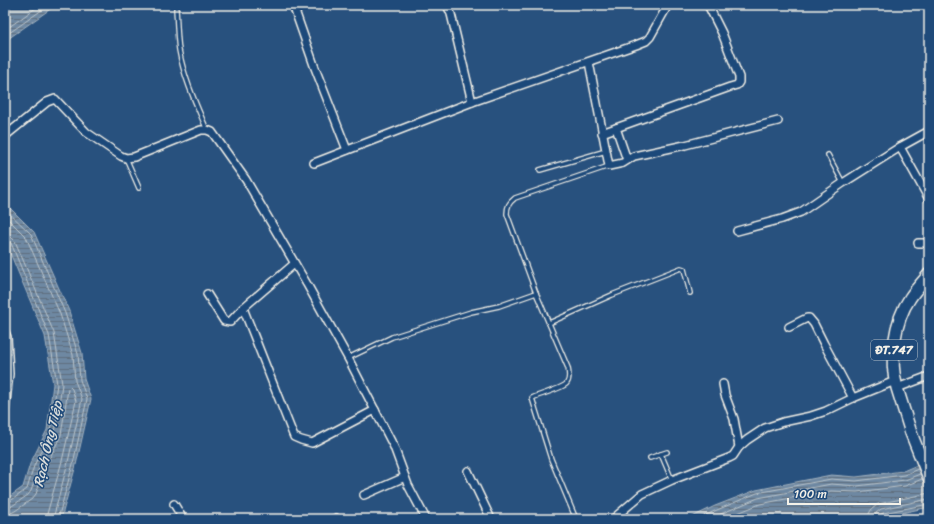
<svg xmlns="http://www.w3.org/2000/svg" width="934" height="524" viewBox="0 0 934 524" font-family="Sriracha,sans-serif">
<defs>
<pattern id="water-rules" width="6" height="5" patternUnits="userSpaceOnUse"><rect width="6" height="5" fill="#6e88a2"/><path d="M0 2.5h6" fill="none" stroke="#5f6e7d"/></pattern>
</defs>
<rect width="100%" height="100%" fill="#28517e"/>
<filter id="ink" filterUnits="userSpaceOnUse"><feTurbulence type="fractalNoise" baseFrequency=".025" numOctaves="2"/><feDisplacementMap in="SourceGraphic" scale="8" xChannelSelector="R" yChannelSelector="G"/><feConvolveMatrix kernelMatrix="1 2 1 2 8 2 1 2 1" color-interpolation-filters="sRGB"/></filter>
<g filter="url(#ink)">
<g fill="url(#water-rules)" stroke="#a4b2be">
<polygon points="5,5 56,5 5,41"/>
<polygon points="5,203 34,232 69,311 82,353 84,379 91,399 76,465 61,519 5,519 5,500 23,487 30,464 47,430 53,384 45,336 5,241"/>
<polygon points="929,460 929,507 874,519 688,519 715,506 756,490 831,475 856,477 903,471"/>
</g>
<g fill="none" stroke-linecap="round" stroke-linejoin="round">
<g stroke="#bec7cc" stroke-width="1">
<polyline points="5,30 40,5"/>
<polyline points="5,36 49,5"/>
<polyline points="5,209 31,234 65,313 78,354 80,380 87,399 73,464 58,519"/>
<polyline points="5,216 26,237 60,314 73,355 75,381 82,399 68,462 53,519"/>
<polyline points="5,235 11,237 15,241 54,333 62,384 55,433 39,468 31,491 28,495 12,506 5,508"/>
<polyline points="5,240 8,241 11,243 49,335 57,384 50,431 34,466 27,489 9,502 5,503"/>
<polyline points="5,514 11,513 15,511 32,499 36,494 44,470 61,435 68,389 70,387 72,389 76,401 62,461 47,514 47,519"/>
<polyline points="697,519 717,510 757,493 831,479 856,481 904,475 918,469"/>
<polyline points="709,519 758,498 831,484 857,486 905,480 920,474"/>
<polyline points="723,519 760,504 801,496 831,491 857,492 905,486 922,479"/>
<polyline points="869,519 869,514 871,510 878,504 929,493"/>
<polyline points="875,519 876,513 881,509 929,499"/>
<polyline points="880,519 880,515 883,513 929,504"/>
</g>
<defs>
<g id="service">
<path d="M176,9c1,13 1,27 3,41 5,28 17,54 28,80"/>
<polyline points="828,155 843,183"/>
<polyline points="126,158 139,188"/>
<polyline points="540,170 606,151"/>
<polyline points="549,323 612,295 681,268 684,269 690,293"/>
<polyline points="348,358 392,337 471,312 499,306 536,293"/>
<polyline points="667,452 661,454 672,480"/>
<polyline points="650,458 661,454"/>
<path d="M576,519l-25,-60 -19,-61c6,-3 32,-10 35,-15 3,-4 2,-10 1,-15l-32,-75 -29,-79c0,-8 2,-11 8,-16l94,-32"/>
</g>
<g id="minor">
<polyline points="293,5 315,68 347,150"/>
<polyline points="447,5 451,14 472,102"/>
<polyline points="589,62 609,166 623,163 634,156 685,145 778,121"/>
<polyline points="616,128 627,160"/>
<polyline points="929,131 900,147 929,199"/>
<polyline points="602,133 730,87 737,85 739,82 739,77 722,33 708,5"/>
<polyline points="5,136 47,102 55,99 86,132 121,156 126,158 134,157 201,130 207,130 212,132 246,180 308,286 348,358 394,447 408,485 426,519"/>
<polyline points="314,163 472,102 636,45 646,41 650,37 668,5"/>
<polyline points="737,231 782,219 801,212 843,183 900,147"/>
<polyline points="918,243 929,243"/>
<polyline points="294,264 243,308 294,437 301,440 312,443 375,410"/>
<polyline points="207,294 224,321 230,322 243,308"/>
<polyline points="789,327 807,318 809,318 814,324 824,344 853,398"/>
<polyline points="5,332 7,337 9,374 5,411"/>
<polyline points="723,384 725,395 734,419 739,447"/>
<polyline points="897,388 929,376"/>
<polyline points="468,471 491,519"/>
<polyline points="364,495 405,477"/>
<polyline points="174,504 183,519"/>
<polyline points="336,518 336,519"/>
<polyline points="613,519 642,494 672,480 729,458 733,456 739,447 747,440 765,428 783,422 811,416 826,411 853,398 895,381"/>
</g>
<path id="primary" d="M929,274c-6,8 -14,16 -19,24 -16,23 -21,63 -13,90l14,45 18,45"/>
</defs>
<use href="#service" stroke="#f4f1e8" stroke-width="6"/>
<use href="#minor" stroke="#f4f1e8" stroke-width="10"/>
<use href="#primary" stroke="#f4f1e8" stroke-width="14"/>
<use href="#service" stroke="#1f4a7a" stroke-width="3.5"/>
<use href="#minor" stroke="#1f4a7a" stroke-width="7"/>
<use href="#primary" stroke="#1f4a7a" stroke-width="11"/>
</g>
</g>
<g text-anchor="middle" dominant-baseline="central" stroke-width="3" stroke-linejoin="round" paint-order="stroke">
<rect fill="#1f4a7a" stroke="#b4bfc7" stroke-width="1" x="871" y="340" width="46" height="20" rx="3"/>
<g font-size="12" font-weight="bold" fill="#f4f1e8">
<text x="894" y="350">ĐT.747</text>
</g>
<g font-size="14" font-style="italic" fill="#d9dcda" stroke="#1f4a7a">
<text transform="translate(48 444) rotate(-77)">Rạch Ông Tiệp</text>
</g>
</g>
<rect width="934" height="524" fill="none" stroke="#1f4a7a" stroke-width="20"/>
<rect x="10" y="10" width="914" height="504" fill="none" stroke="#f4f1e8" stroke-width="1.5" filter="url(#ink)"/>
<path d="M788 498v6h112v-6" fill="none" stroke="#f4f1e8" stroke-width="2"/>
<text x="794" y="498" font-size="12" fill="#f4f1e8" stroke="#1f4a7a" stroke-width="3" paint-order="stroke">100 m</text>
</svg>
